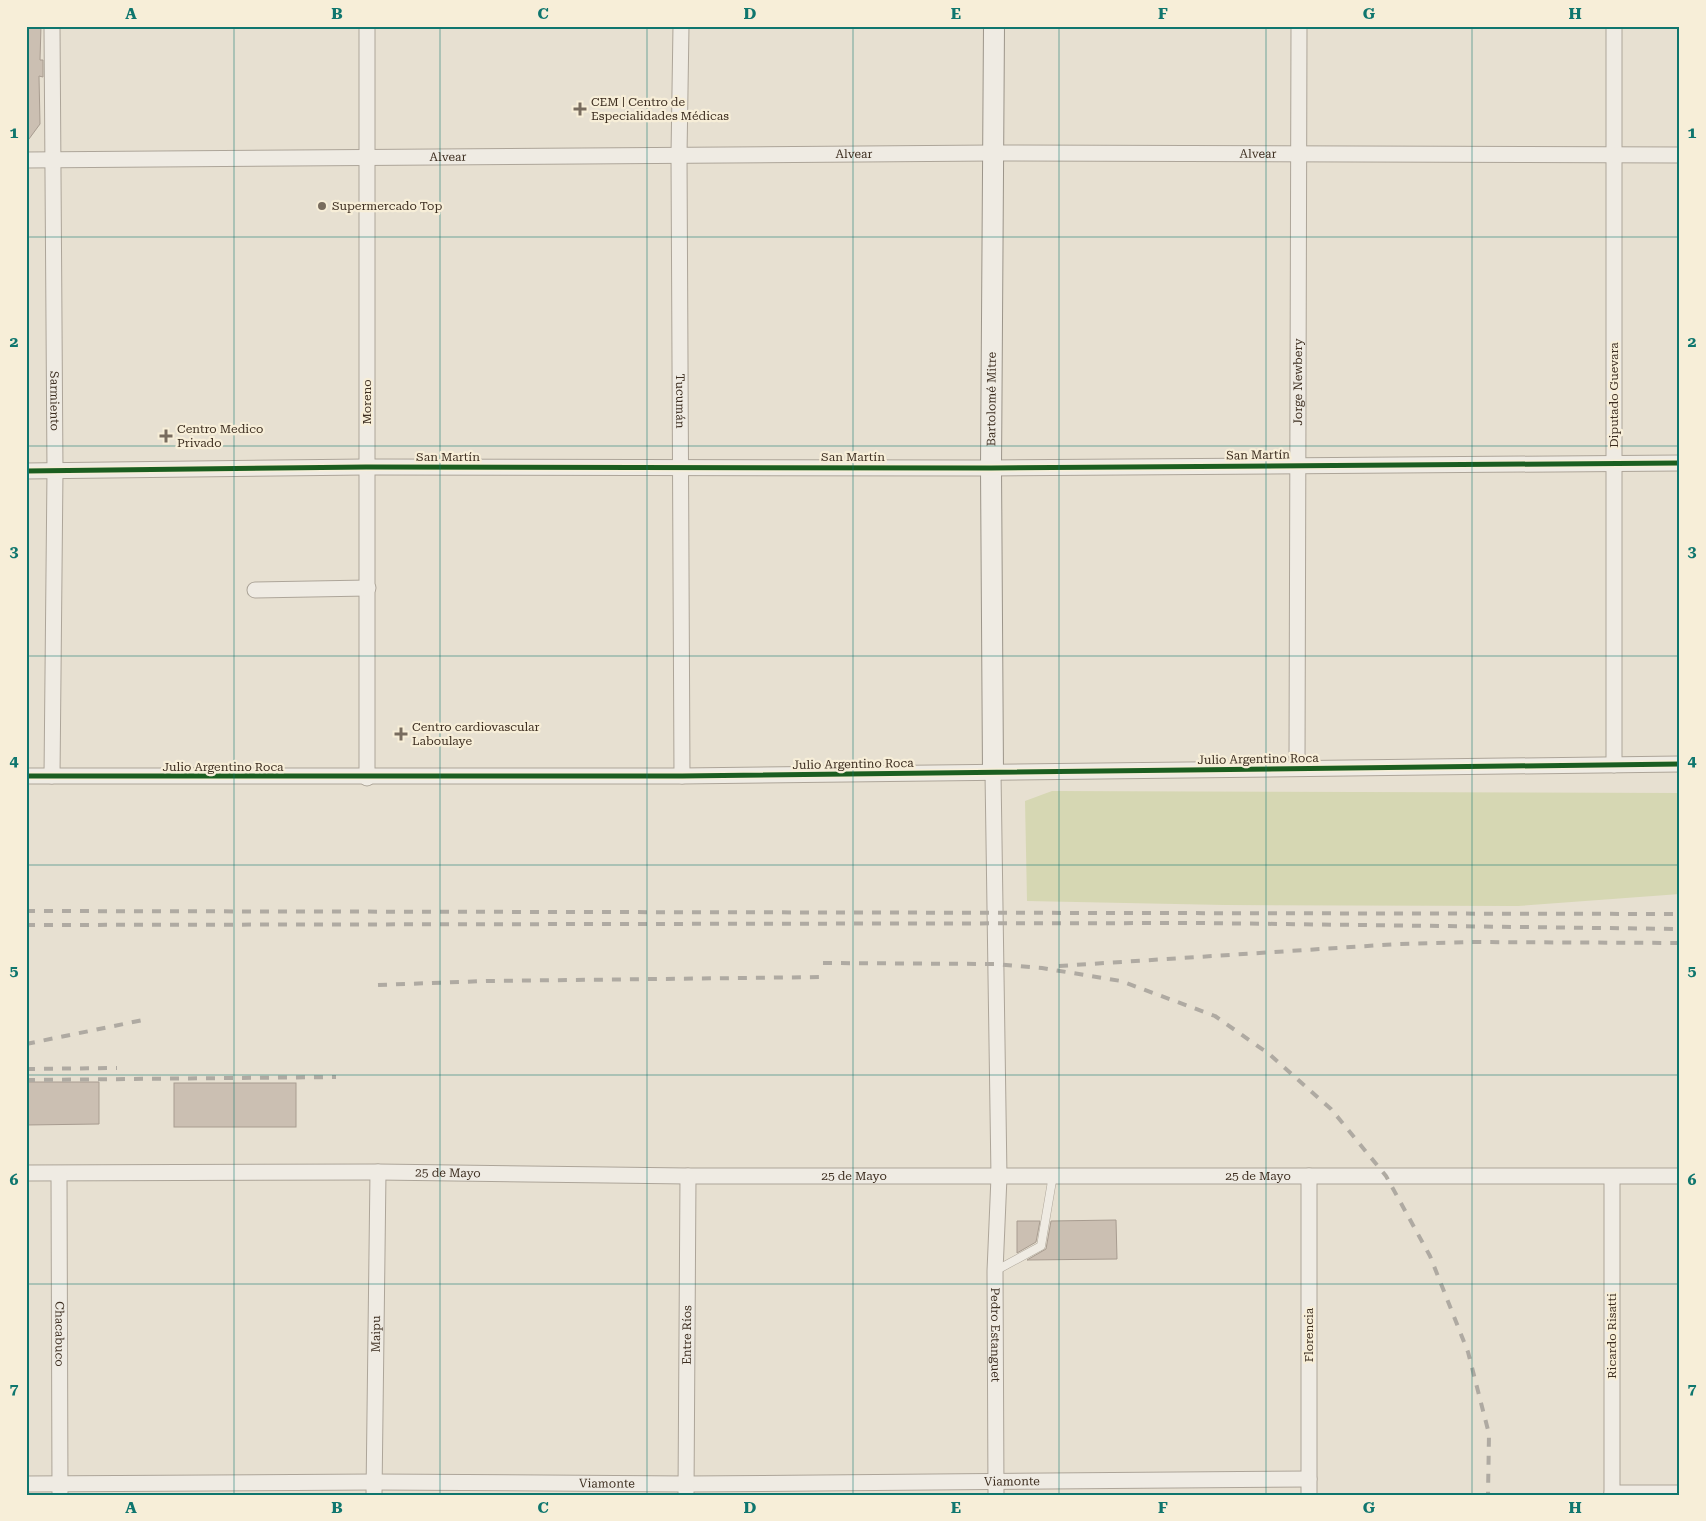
<svg xmlns="http://www.w3.org/2000/svg" width="1706" height="1521" viewBox="0 0 1706 1521" font-family="'Roboto Serif',serif">
<rect width="100%" height="100%" fill="#e7e0d1"/>
<polygon fill="#d6d7b3" points="1052,791 1680,793 1680,894 1518,906 1225,905 1027,901 1025,801"/>
<g fill="#cbbfb2" stroke="#a89c90">
<polygon points="26,26 41,26 40,60 43,60 43,77 39,76 40,124 26,143"/>
<polygon points="26,1082 99,1082 99,1124 26,1125"/>
<rect x="174" y="1083" width="122" height="44"/>
<polygon points="1116,1220 1117,1259 1027,1260 1046,1249 1051,1221"/>
<polygon points="1017,1221 1040,1221 1036,1242 1017,1253"/>
</g>
<g fill="none" stroke-linecap="round" stroke-linejoin="round">
<defs>
<polyline id="service" points="995,1271 1041,1246 1053,1175"/>
<g id="minor">
<path id="s1" d="M52,26l3,445 -3,305"/>
<polyline points="367,26 367,778"/>
<path id="s2" d="M681,26l-2,129 3,621"/>
<polyline points="1614,26 1614,765"/>
<path id="s3" d="M26,160l967,-7 687,2"/>
<polyline points="26,471 366,467 991,468 1680,463"/>
<polyline points="255,590 368,588"/>
<path id="s4" d="M1297,768l2,-742"/>
<path id="s5" d="M993,773l6,404 -4,94 1,224"/>
<polyline points="26,776 682,776 1680,764"/>
<path id="s6" d="M26,1173l352,-1 310,4h992"/>
<path id="s7" d="M59,1174l1,321"/>
<polyline points="1309,1176 1309,1495"/>
<polyline points="1612,1177 1612,1495"/>
<path id="s8" d="M26,1484l348,-2 313,2 622,-5"/>
<polyline points="1612,1493 1680,1493"/>
<path id="s9" d="M374,1495l4,-323"/>
<path id="s10" d="M686,1495l2,-319"/>
</g>
<g id="secondary">
<path id="s11" d="M993,773l-2,-305 3,-442"/>
</g>
</defs>
<use href="#service" stroke="#ada599" stroke-width="9"/>
<use href="#minor" stroke="#ada599" stroke-width="17"/>
<use href="#secondary" stroke="#9c958a" stroke-width="22"/>
<use href="#service" stroke="#efebe3" stroke-width="8"/>
<use href="#minor" stroke="#efebe3" stroke-width="15"/>
<use href="#secondary" stroke="#efebe3" stroke-width="20"/>
<g stroke="#afaaa2" stroke-width="4" stroke-dasharray="9 9" stroke-linecap="butt">
<polyline points="26,911 1680,914"/>
<polyline points="26,925 1201,923 1680,929"/>
<polyline points="823,963 995,964 1042,968 1121,981 1215,1016 1269,1054 1331,1109 1386,1176 1430,1256 1468,1352 1489,1434 1488,1495"/>
<polyline points="1059,966 1398,944 1468,942 1680,943"/>
<polyline points="378,985 487,981 825,977"/>
<polyline points="26,1044 148,1019"/>
<polyline points="26,1069 117,1068"/>
<polyline points="26,1080 336,1077"/>
</g>
<defs>
<g id="cycleway">
<polyline points="26,471 366,467 991,468 1680,463"/>
<polyline points="26,776 682,776 1680,764"/>
</g>
</defs>
<use href="#cycleway" stroke="#f7eed8" stroke-width="8"/>
<use href="#cycleway" stroke="#1b5e20" stroke-width="5"/>
</g>
<path fill="none" stroke="#0f766e" stroke-width="1" stroke-opacity="0.55" d="M234,26v1469M440,26v1469M647,26v1469M853,26v1469M1059,26v1469M1266,26v1469M1472,26v1469M26,237h1654M26,446h1654M26,656h1654M26,865h1654M26,1075h1654M26,1284h1654"/>
<g fill="#786c5e" stroke="#f7eed8" stroke-width="2">
<path d="M577.5 101.5h5v5h5v5h-5v5h-5v-5h-5v-5h5z"/>
<circle cx="322" cy="206" r="5"/>
<path d="M163.5 428.5h5v5h5v5h-5v5h-5v-5h-5v-5h5z"/>
<path d="M398.5 726.5h5v5h5v5h-5v5h-5v-5h-5v-5h5z"/>
</g>
<g text-anchor="middle" dominant-baseline="central" stroke-width="4.5" stroke-linejoin="round" paint-order="stroke">
<g font-size="12" fill="#3d2e20" stroke="#f7eed8" text-anchor="start">
<text x="591" y="102">CEM | Centro de<tspan x="591" dy="14">Especialidades Médicas</tspan></text>
<text x="332" y="206">Supermercado Top</text>
<text x="177" y="429">Centro Medico<tspan x="177" dy="14">Privado</tspan></text>
<text x="412" y="727">Centro cardiovascular<tspan x="412" dy="14">Laboulaye</tspan></text>
</g>
<g font-size="12" fill="#3d2e20" stroke="#f7eed8">
<text stroke="none"><textPath href="#s3" startOffset="828">Alvear</textPath></text>
<text stroke="none"><textPath href="#s3" startOffset="1232">Alvear</textPath></text>
<text stroke="none"><textPath href="#s3" startOffset="422">Alvear</textPath></text>
<text stroke="none"><textPath href="#s4" startOffset="386">Jorge Newbery</textPath></text>
<text transform="translate(1614 395) rotate(-90)">Diputado Guevara</text>
<text stroke="none"><textPath href="#s11" startOffset="374">Bartolomé Mitre</textPath></text>
<text stroke="none"><textPath href="#s1" startOffset="375">Sarmiento</textPath></text>
<text stroke="none"><textPath href="#s2" startOffset="375">Tucumán</textPath></text>
<text transform="translate(367 402) rotate(-90)">Moreno</text>
<text transform="translate(1258 455) rotate(-1)">San Martín</text>
<text x="448" y="457">San Martín</text>
<text x="853" y="457">San Martín</text>
<text transform="translate(1258 759) rotate(-1)">Julio Argentino Roca</text>
<text transform="translate(853 764) rotate(-1)">Julio Argentino Roca</text>
<text x="223" y="767">Julio Argentino Roca</text>
<text stroke="none"><textPath href="#s6" startOffset="422">25 de Mayo</textPath></text>
<text stroke="none"><textPath href="#s6" startOffset="1232">25 de Mayo</textPath></text>
<text stroke="none"><textPath href="#s6" startOffset="828">25 de Mayo</textPath></text>
<text stroke="none"><textPath href="#s9" startOffset="161">Maipu</textPath></text>
<text stroke="none"><textPath href="#s7" startOffset="160">Chacabuco</textPath></text>
<text stroke="none"><textPath href="#s10" startOffset="160">Entre Ríos</textPath></text>
<text transform="translate(1309 1335) rotate(-90)">Florencia</text>
<text stroke="none"><textPath href="#s5" startOffset="562">Pedro Estanguet</textPath></text>
<text transform="translate(1612 1336) rotate(-90)">Ricardo Risatti</text>
<text stroke="none"><textPath href="#s8" startOffset="986">Viamonte</textPath></text>
<text stroke="none"><textPath href="#s8" startOffset="581">Viamonte</textPath></text>
</g>
</g>
<rect width="1706" height="1521" fill="none" stroke="#f7eed8" stroke-width="55"/>
<rect x="28" y="28" width="1650" height="1466" fill="none" stroke="#0f766e" stroke-width="2"/>
<g font-size="16" text-anchor="middle" font-weight="bold" fill="#0f766e">
<text x="131" y="19">A</text>
<text x="337" y="19">B</text>
<text x="543" y="19">C</text>
<text x="750" y="19">D</text>
<text x="956" y="19">E</text>
<text x="1163" y="19">F</text>
<text x="1369" y="19">G</text>
<text x="1575" y="19">H</text>
<text x="14" y="138">1</text>
<text x="1692" y="138">1</text>
<text x="14" y="347">2</text>
<text x="1692" y="347">2</text>
<text x="14" y="557">3</text>
<text x="1692" y="557">3</text>
<text x="14" y="766">4</text>
<text x="1692" y="766">4</text>
<text x="14" y="976">5</text>
<text x="1692" y="976">5</text>
<text x="14" y="1185">6</text>
<text x="1692" y="1185">6</text>
<text x="14" y="1394">7</text>
<text x="1692" y="1394">7</text>
<text x="131" y="1513">A</text>
<text x="337" y="1513">B</text>
<text x="543" y="1513">C</text>
<text x="750" y="1513">D</text>
<text x="956" y="1513">E</text>
<text x="1163" y="1513">F</text>
<text x="1369" y="1513">G</text>
<text x="1575" y="1513">H</text>
</g>
</svg>
